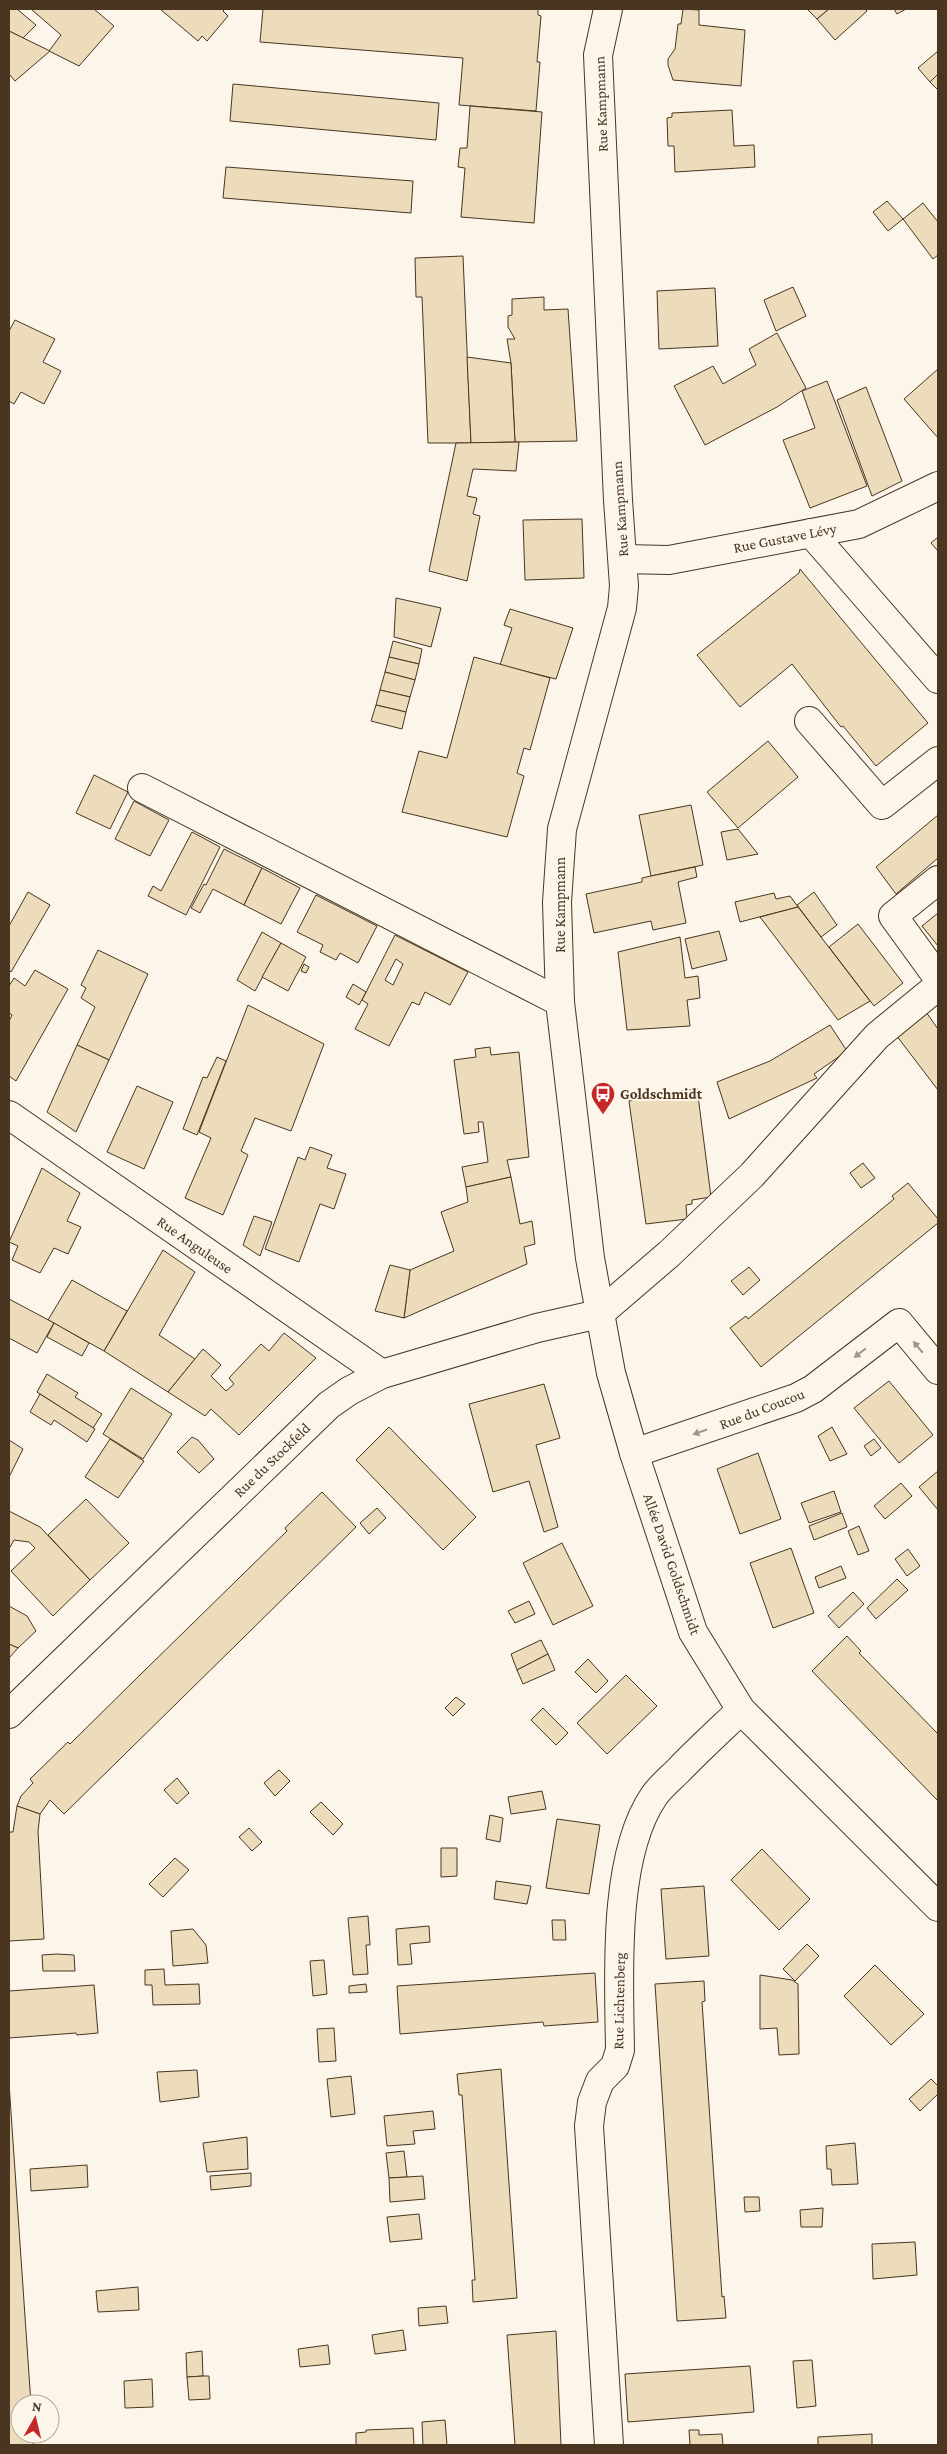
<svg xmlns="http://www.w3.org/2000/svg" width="947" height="2454" viewBox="0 0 947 2454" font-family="'Crimson Pro',serif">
<rect width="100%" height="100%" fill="#fbf6e9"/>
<g fill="#ecdcbc" stroke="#4a3520" fill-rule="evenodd">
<polygon points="9,9 17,9 36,25 23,38 9,31"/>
<polygon points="31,9 94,9 114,26 79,66 49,51 61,35"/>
<polygon points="160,9 225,9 223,11 228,16 207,41 202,36 198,41"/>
<polygon points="263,9 538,9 538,15 541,16 537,62 540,62 536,111 459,105 463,58 260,42"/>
<polygon points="683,9 699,10 699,25 745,30 741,86 673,80 668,65 668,59 675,49 678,24 681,24"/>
<polygon points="807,9 829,9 817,19"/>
<polygon points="829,9 865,9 867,11 835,40 817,19"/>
<polygon points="894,9 906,9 897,14"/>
<polygon points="9,31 50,51 15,81 9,74"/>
<polygon points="938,51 938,74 930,82 918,68"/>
<polygon points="938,74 938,90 930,82"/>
<polygon points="233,84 439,103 436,140 230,121"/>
<polygon points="470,106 542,112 534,223 461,217 465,168 458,167 460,148 467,148"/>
<polygon points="732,110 734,146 754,145 755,167 675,172 674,146 668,146 667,118 672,117 672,113"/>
<polygon points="226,167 413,181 411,213 223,198"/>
<polygon points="887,201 903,219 888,231 873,212"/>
<polygon points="923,203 938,222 938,255 933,259 903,219"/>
<polygon points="463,256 471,443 428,443 422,297 416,297 415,258"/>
<polygon points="793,287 806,316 776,331 764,300"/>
<polygon points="715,288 718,346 659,349 657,291"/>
<polygon points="544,297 544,310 568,309 577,441 515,442 511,363 507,339 515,339 508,327 508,316 512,315 512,299"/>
<polygon points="15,320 55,339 43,362 61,371 44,404 21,392 14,404 9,401 9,331"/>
<polygon points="777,333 806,388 777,407 705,445 674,386 713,366 723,384 756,365 749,349"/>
<polygon points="467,357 511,363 515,442 471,443"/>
<polygon points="938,369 938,438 904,399"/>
<polygon points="827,381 867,486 810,508 783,440 815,428 802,391"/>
<polygon points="866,387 902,481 872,496 837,400"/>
<polygon points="519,442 516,471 473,469 467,496 477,498 473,514 480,516 467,581 429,571 456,443"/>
<polygon points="582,519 584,578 525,580 523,520"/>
<polygon points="938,537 938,551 931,543"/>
<polygon points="800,569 928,723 876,766 843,726 841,727 792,664 740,707 697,655 799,573"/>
<polygon points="396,598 441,608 431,647 394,637"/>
<polygon points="510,609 573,628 556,679 500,665 512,628 504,625"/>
<polygon points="393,641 422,649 419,664 389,657"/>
<polygon points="389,657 419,664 415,680 385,672"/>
<polygon points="474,657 550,678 530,750 524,748 517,773 524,776 507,837 402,812 419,751 447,758"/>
<polygon points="385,672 415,680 410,697 380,690"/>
<polygon points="380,690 410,697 406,712 376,705"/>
<polygon points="376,705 406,712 402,729 371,721"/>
<polygon points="768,741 798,777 738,828 707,792"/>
<polygon points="94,775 128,792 110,829 76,813"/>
<polygon points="134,801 169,820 150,856 115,839"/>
<polygon points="691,805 703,865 651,876 639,815"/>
<polygon points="938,815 938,858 896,894 876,867"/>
<polygon points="738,829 758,854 727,860 721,832"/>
<polygon points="192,832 220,847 186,915 148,896 153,886 161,891"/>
<polygon points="224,849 262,868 244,905 213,889 200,913 191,908 204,884 206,885"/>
<polygon points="695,867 697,877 678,882 686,923 653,930 651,921 594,933 586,894 642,882 642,878 651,876"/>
<polygon points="262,868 300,888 281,924 244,905"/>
<polygon points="28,892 50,905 11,972 9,970 9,926"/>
<polygon points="814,892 837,925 821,937 797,905"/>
<polygon points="774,893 776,899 790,896 798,907 740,922 735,902"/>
<polygon points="316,895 377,926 358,963 340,953 336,960 320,952 323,945 297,932"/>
<polygon points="798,907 870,1001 838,1020 760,917"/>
<polygon points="938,913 938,946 922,926"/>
<polygon points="858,924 903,983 874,1006 829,947"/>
<polygon points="719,931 727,960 692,969 685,939"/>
<polygon points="262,932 281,943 255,991 237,980"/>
<path d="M395,935l73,37 -18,33 -25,-13 -6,13 -7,-3 -23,44 -34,-17 13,-25 -6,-4zM396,959l7,5 -10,21 -8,-5z"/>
<polygon points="680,937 685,978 698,976 700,998 687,1000 690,1026 627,1030 618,952"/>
<polygon points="281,943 306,957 288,991 262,977"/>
<polygon points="98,950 148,974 109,1060 77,1045 95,1007 81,998 86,988 81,985"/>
<polygon points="304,964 309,967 306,973 301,971"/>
<polygon points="35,970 68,989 16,1081 9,1076 9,1021 12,1015 9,1013 9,986 14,978 25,986"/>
<polygon points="353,984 366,992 359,1005 346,997"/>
<polygon points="248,1005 324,1044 291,1131 255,1118 241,1151 248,1155 223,1215 185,1198 211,1138 199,1132"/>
<polygon points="926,1012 938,1029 938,1090 896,1035"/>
<polygon points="830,1025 847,1051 814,1074 817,1078 729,1119 717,1082 770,1061"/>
<polygon points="77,1045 109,1060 76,1132 47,1112"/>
<polygon points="490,1047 491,1055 519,1052 529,1157 507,1160 511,1177 466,1187 462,1167 488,1162 483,1122 478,1122 479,1132 464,1134 454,1060 476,1057 475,1049"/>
<polygon points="217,1057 226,1061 197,1135 183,1129 203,1077 207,1078"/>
<polygon points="137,1086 173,1102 144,1169 107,1152"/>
<polygon points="697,1088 711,1197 692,1200 692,1204 686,1205 687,1219 646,1224 629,1101"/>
<polygon points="310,1147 332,1155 327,1168 346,1174 334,1209 320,1204 299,1262 265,1249 298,1157 305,1160"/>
<polygon points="863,1163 875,1178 861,1188 850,1173"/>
<polygon points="42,1168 80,1193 67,1221 81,1227 68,1254 54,1248 40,1273 12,1260 18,1246 9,1242"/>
<polygon points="511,1177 520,1224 532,1221 535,1244 524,1247 527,1264 404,1318 410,1270 454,1251 441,1212 468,1202 466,1187"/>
<polygon points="908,1183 938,1219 938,1223 761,1367 730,1328 746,1316 748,1319 894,1199 892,1196"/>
<polygon points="254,1216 272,1222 260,1256 243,1245"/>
<polygon points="163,1250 195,1272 159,1335 195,1359 168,1392 104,1351"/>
<polygon points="390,1265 410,1270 404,1318 375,1311"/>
<polygon points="749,1267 760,1280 743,1295 731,1281"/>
<polygon points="72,1280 127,1311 104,1351 48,1320"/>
<polygon points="9,1299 54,1323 37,1353 9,1338"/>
<polygon points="54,1323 89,1343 82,1356 47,1337"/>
<polygon points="284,1333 316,1358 239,1435 211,1409 205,1416 168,1392 203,1349 221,1365 211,1376 226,1391 234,1384 229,1378 261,1344 269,1351"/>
<polygon points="47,1374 78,1393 75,1397 102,1414 93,1428 37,1392"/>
<polygon points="889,1381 933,1435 899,1463 854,1408"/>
<polygon points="544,1384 560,1438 536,1445 558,1527 544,1532 529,1481 493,1492 469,1404"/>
<polygon points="131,1388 172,1414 143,1459 103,1434"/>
<polygon points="40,1394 95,1429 87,1442 54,1420 51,1425 30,1412"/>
<polygon points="389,1427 476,1517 443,1550 356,1460"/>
<polygon points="832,1427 847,1454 830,1461 818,1436"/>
<polygon points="192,1437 198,1440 214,1459 199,1473 177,1452"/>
<polygon points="110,1439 144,1461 118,1498 85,1477"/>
<polygon points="874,1439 881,1448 871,1456 864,1446"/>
<polygon points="9,1440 23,1449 9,1477"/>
<polygon points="758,1453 781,1519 740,1534 717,1469"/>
<polygon points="938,1471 938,1510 919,1487"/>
<polygon points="901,1483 912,1496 885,1519 874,1506"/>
<polygon points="834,1491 841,1512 809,1523 801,1503"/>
<polygon points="322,1492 356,1527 64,1814 50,1800 40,1814 17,1806 21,1796 33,1783 30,1779 68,1742 70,1744 143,1672 287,1531 285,1528"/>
<polygon points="86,1499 129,1543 90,1580 48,1535"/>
<polygon points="377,1508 386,1518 369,1534 360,1523"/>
<polygon points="9,1511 40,1527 90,1580 53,1616 11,1571 35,1548 29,1542 14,1540 9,1549"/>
<polygon points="842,1513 847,1527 814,1540 809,1526"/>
<polygon points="859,1526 869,1551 858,1555 848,1531"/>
<polygon points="562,1543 593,1606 553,1625 523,1563"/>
<polygon points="791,1548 814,1613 773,1628 750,1563"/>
<polygon points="908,1549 920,1566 907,1576 895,1559"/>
<polygon points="841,1566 846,1578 819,1588 815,1577"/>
<polygon points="897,1579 908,1590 876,1619 867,1608"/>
<polygon points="853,1592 864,1604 839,1628 828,1616"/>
<polygon points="529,1601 535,1614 515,1623 508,1611"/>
<polygon points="9,1606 27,1616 36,1631 18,1648 9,1644"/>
<polygon points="847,1636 861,1651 859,1653 938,1734 938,1801 812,1671"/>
<polygon points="541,1640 548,1654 517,1670 511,1654"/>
<polygon points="9,1644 18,1648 9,1658"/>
<polygon points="548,1654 555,1670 523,1684 517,1670"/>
<polygon points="588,1659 608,1681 596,1693 575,1672"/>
<polygon points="626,1675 657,1706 607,1754 577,1723"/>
<polygon points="456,1697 465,1704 453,1716 445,1708"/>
<polygon points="543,1708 568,1733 556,1745 531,1720"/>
<polygon points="279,1770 290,1781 275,1796 264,1783"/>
<polygon points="177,1778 189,1793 177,1804 164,1790"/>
<polygon points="542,1791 546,1809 511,1814 508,1797"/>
<polygon points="321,1802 343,1824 333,1835 310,1812"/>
<polygon points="17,1806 40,1814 38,1831 44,1939 9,1941 9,1832 13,1832"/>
<polygon points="490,1815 503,1818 500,1842 486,1839"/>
<polygon points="557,1819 600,1825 589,1894 546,1888"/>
<polygon points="249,1828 262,1842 252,1851 239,1837"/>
<polygon points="441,1848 457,1848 457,1876 441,1877"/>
<polygon points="762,1849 810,1899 779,1930 731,1880"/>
<polygon points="175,1858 189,1870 163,1897 149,1884"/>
<polygon points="496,1881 531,1886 527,1904 494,1899"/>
<polygon points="704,1886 709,1956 666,1959 661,1889"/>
<polygon points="368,1916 370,1945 366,1945 368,1974 353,1975 348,1918"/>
<polygon points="552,1920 565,1920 566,1940 553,1940"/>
<polygon points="429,1926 430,1942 410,1944 412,1964 398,1965 396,1929"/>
<polygon points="193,1929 206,1945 208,1963 173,1966 171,1931"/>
<polygon points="807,1944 819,1956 795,1981 783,1969"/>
<polygon points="57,1954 74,1955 75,1971 43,1971 42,1955"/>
<polygon points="324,1960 327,1994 313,1996 310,1961"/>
<polygon points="875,1965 924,2014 891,2045 844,1996"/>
<polygon points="164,1969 165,1985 199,1984 200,2004 153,2005 152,1985 145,1985 145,1970"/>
<polygon points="595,1973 598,2022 544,2026 543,2022 400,2034 397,1986"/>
<polygon points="760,1975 792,1980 798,1984 799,2054 779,2055 777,2028 760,2029"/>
<polygon points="704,1981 705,2001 702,2002 722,2297 724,2296 726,2318 677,2321 655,1984"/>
<polygon points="366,1984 367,1992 349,1993 349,1986"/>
<polygon points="94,1985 98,2033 77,2035 76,2033 9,2038 9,1991"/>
<polygon points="334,2028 336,2061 319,2062 317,2029"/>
<polygon points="501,2069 517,2298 473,2302 472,2280 475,2280 462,2095 459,2095 457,2074"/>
<polygon points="197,2070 199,2097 160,2102 157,2072"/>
<polygon points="351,2076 355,2114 331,2117 327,2079"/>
<polygon points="931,2079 938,2086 938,2094 920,2111 909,2099"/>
<polygon points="9,2083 31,2404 20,2404 20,2434 33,2434 33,2445 9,2445"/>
<polygon points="433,2111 435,2129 413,2131 415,2144 387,2146 384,2116"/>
<polygon points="247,2137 248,2169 207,2172 203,2143"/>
<polygon points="855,2143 858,2184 832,2185 831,2169 827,2169 826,2146"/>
<polygon points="404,2151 407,2177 389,2178 386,2153"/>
<polygon points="87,2165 88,2187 31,2191 30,2169"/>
<polygon points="251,2173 251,2186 211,2190 210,2176"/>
<polygon points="423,2176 425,2199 390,2202 389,2178"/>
<polygon points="744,2197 759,2197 760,2211 745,2212"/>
<polygon points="823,2208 822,2227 801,2227 800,2210"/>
<polygon points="419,2214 422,2239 390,2242 387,2217"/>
<polygon points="915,2242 917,2275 873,2279 872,2244"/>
<polygon points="138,2287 139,2310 98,2312 96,2291"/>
<polygon points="446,2306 448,2323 419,2326 418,2308"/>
<polygon points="403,2330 406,2350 375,2354 372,2335"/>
<polygon points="556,2331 561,2445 515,2445 507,2335"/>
<polygon points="328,2345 330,2364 300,2367 298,2349"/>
<polygon points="202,2351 203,2376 187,2377 186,2353"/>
<polygon points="812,2360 816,2406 797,2408 793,2361"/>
<polygon points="750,2366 754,2412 628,2422 625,2374"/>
<polygon points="203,2376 209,2376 210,2399 189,2400 187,2377"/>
<polygon points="152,2379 153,2407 125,2408 124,2381"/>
<polygon points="445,2420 447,2445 423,2445 422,2422"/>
<polygon points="413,2428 414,2445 356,2445 356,2433 366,2432 366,2430"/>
<polygon points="689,2430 699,2430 699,2435 722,2434 723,2445 690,2445"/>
<polygon points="872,2434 872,2445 818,2445 818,2437"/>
</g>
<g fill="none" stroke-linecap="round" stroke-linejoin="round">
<defs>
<g id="minor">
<polyline points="608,9 598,55 618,500 624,586 622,608 562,829 557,902 560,1002 590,1258 611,1373 634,1453 693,1632 741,1710 938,1907"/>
<polyline points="811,533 938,679"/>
<polyline points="623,559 669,560 859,524 938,486"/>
<polyline points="809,721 882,805 938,761"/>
<polyline points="142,788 560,1002"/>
<polyline points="938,880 893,916 938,978"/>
<polyline points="9,1115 382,1374"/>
<polyline points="634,1453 796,1398 813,1389 899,1323 938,1370"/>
<polyline points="9,1714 329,1405 349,1391 382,1374 537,1328 599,1314 669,1254 752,1175 877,1036 938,986"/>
<path d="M609,2445l-20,-319 3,-24 8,-21 15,-15 5,-16c-1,-73 -8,-193 34,-254 6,-9 16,-17 24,-25 20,-21 42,-41 63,-61"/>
</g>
</defs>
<use href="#minor" stroke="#4a3520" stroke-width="30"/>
<use href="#minor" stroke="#fbf6e9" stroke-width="28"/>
</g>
<defs><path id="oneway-solid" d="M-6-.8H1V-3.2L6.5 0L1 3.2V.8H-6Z" transform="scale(1.25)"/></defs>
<g fill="#a29684">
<use href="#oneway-solid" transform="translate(918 1347) rotate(-130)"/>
<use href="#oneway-solid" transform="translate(860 1353) rotate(142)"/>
<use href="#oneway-solid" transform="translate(700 1432) rotate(161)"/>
</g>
<defs>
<symbol id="bus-pin" viewBox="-11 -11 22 30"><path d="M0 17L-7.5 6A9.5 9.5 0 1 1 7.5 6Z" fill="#c62828" stroke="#fbf6e9"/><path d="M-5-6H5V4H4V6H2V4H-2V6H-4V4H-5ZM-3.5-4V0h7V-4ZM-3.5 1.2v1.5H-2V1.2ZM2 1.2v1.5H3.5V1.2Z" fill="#fff"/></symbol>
</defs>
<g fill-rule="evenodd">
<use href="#bus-pin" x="589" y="1080" width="28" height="38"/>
</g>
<g text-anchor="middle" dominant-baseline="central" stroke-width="4" stroke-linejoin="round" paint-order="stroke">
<g font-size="15" fill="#4a3520" stroke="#fbf6e9">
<text transform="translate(601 104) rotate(-92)">Rue Kampmann</text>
<text transform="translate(620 509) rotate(-94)">Rue Kampmann</text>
<text transform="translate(785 538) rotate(-11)">Rue Gustave Lévy</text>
<text transform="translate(560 905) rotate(-90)">Rue Kampmann</text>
<text transform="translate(195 1245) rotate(35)">Rue Anguleuse</text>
<text transform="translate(762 1409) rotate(-21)">Rue du Coucou</text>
<text transform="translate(272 1460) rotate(-44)">Rue du Stockfeld</text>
<text transform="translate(672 1564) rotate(71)">Allée David Goldschmidt</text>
<text transform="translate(619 2001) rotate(-89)">Rue Lichtenberg</text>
</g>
<g font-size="15" font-weight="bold" fill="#4a3520" stroke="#fbf6e9" text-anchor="start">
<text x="620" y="1094">Goldschmidt</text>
</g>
</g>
<rect width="947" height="2454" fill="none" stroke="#4a3520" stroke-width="20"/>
<g transform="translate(35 2419) rotate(8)"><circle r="24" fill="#fbf6e9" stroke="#b4a999"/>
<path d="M0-4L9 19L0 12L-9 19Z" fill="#c62828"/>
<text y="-8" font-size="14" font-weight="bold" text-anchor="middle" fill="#4a3520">N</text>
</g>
</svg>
